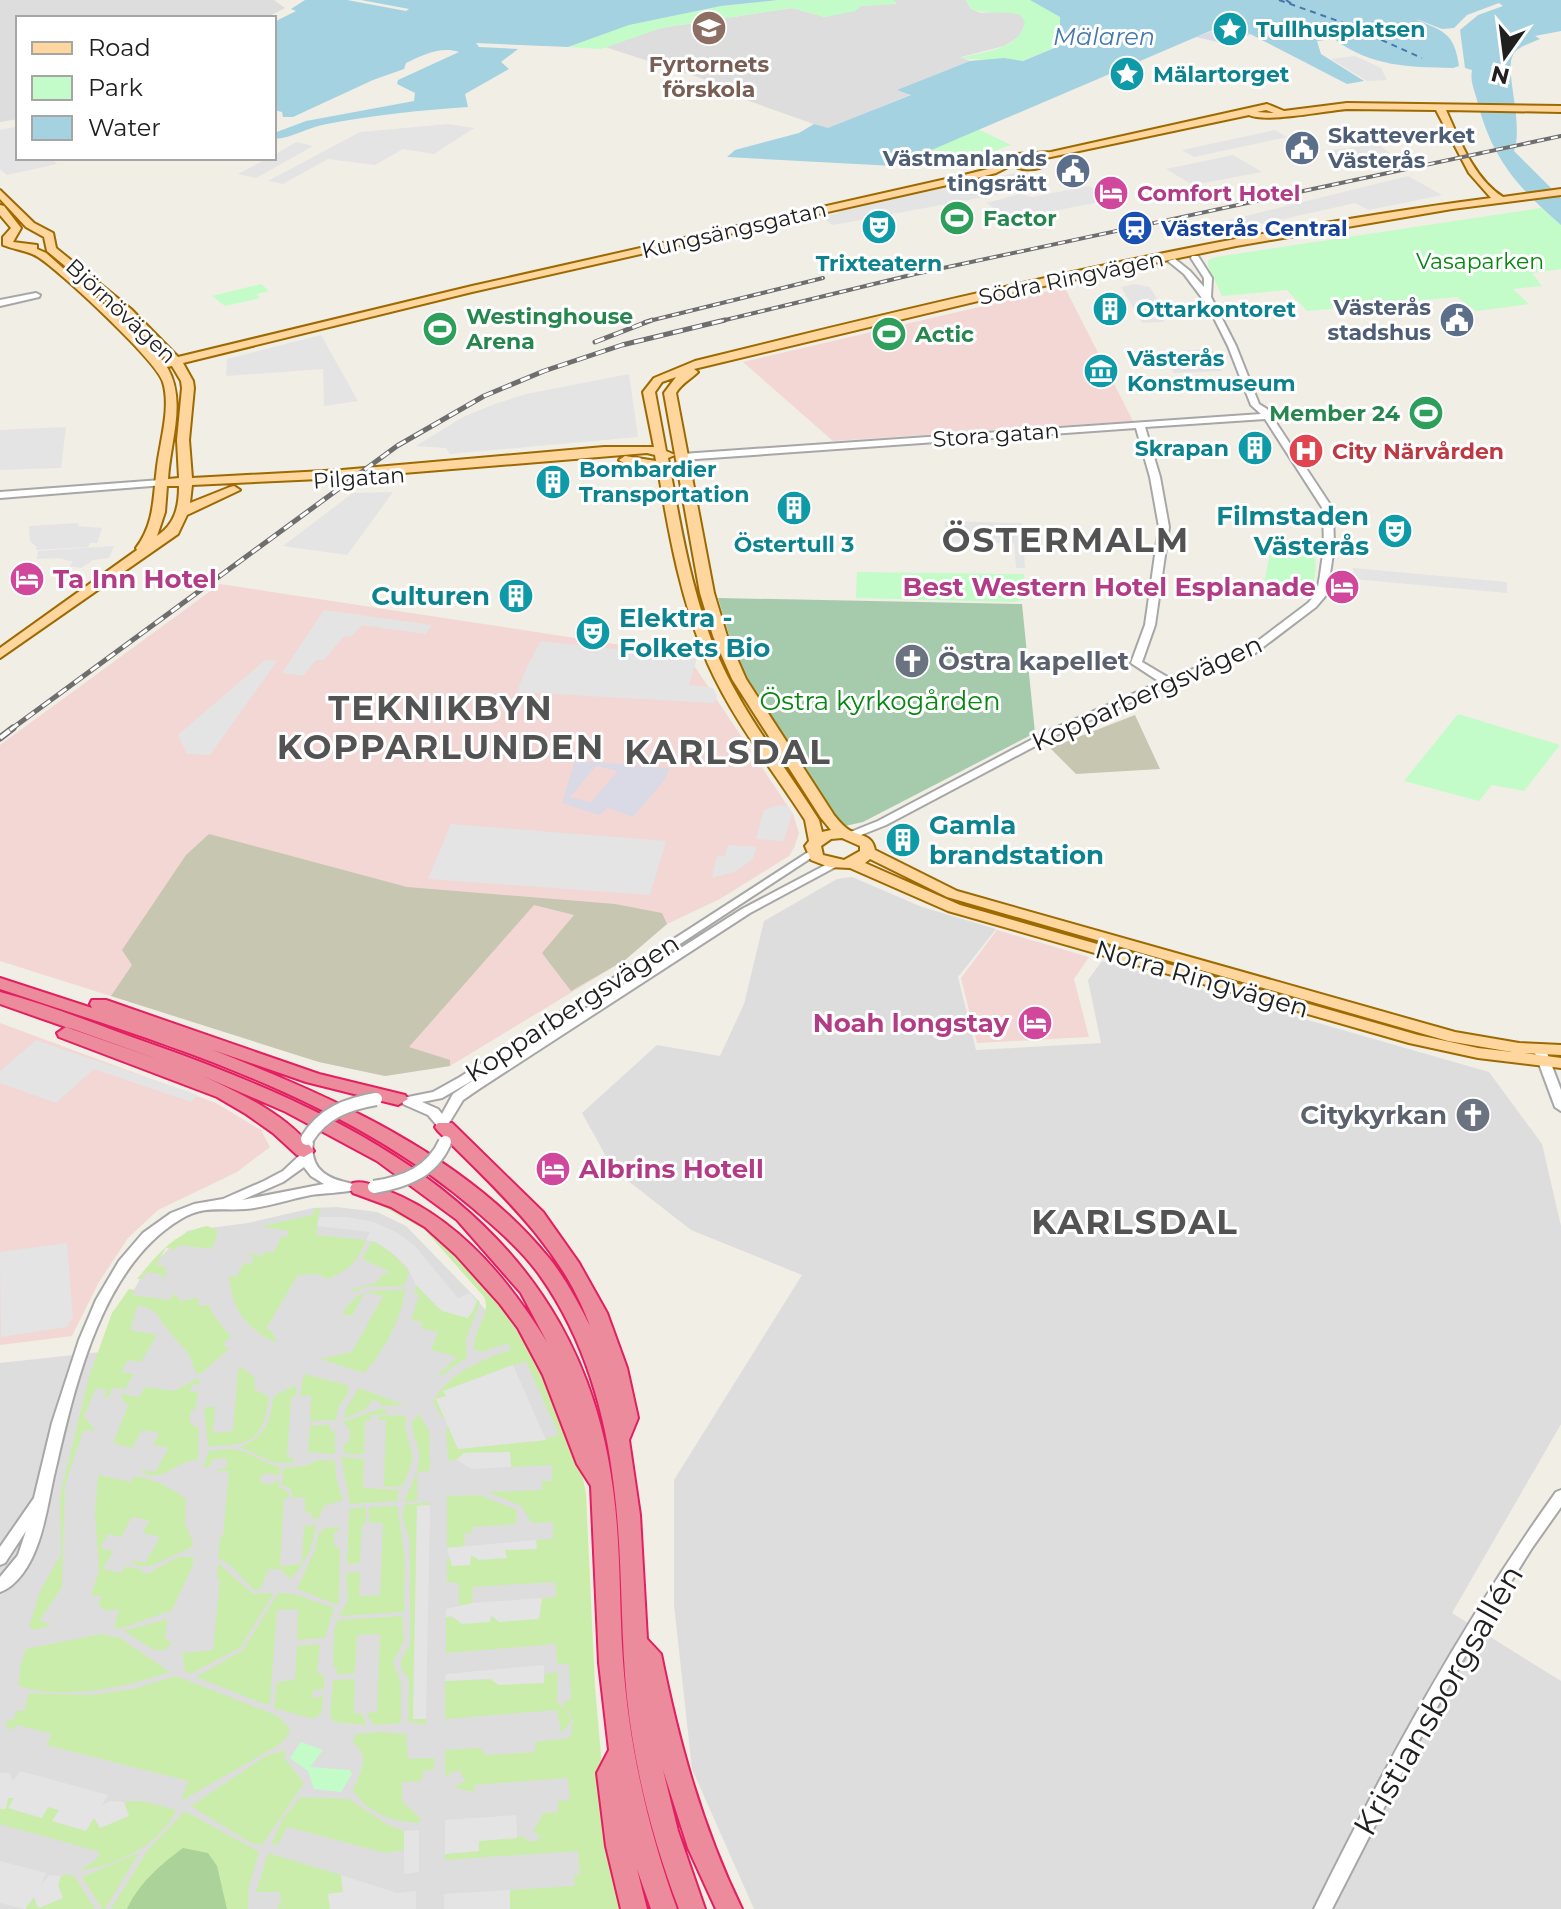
<svg xmlns="http://www.w3.org/2000/svg" width="1561" height="1909" viewBox="0 0 1561 1909" font-family="Montserrat,sans-serif">
<rect width="100%" height="100%" fill="#f1eee6"/>
<g fill="#dedddd">
<polygon points="0,0 274,0 285,8 265,18 18,18 18,119 0,122"/>
<polygon points="893,0 966,0 971,9 981,13 1008,11 1021,15 1026,22 1019,37 1004,46 961,57 970,61 899,90 912,94 828,129 746,100 740,91 605,47 661,28 792,8 825,17 860,6 896,3"/>
<polygon points="852,877 922,907 996,929 958,977 976,1050 1101,1043 1088,980 1102,961 1489,1072 1542,1144 1561,1226 1561,1424 1452,1613 1561,1681 1561,1909 754,1909 692,1769 674,1605 674,1480 802,1275 691,1230 613,1169 582,1113 657,1045 720,1056 744,1004 764,921 837,879"/>
<polygon points="337,1207 377,1212 406,1226 473,1295 549,1386 571,1482 612,1909 0,1909 0,1363 101,1352 142,1275 187,1231 248,1223 313,1208"/>
</g>
<g fill="#f2d7d5">
<polygon points="1057,289 1066,290 1133,421 833,441 743,362"/>
<polygon points="220,584 687,655 793,814 799,833 794,848 789,856 720,899 667,924 625,960 450,1066 385,1076 319,1062 0,961 0,745"/>
<polygon points="997,930 1089,957 1074,979 1089,1037 977,1043 961,978"/>
<polygon points="0,1023 216,1103 261,1130 270,1147 237,1172 158,1210 128,1238 99,1282 72,1336 0,1345"/>
</g>
<g fill="#c6c6b1">
<polygon points="1135,715 1160,769 1076,774 1050,748"/>
<polygon points="209,834 407,887 615,904 662,913 667,924 625,960 571,991 542,953 574,915 534,905 409,1047 450,1060 450,1066 385,1076 319,1062 111,996 132,965 122,950 186,855"/>
</g>
<g fill="#cbedab">
<path d="M383,1201l25,12 49,38 69,78 55,140 5,24 9,193 9,104 21,119h-115v-19l65,-4 -1,-11 6,-1 -2,-23 -133,9v-6l33,-3 1,-10 45,-5 3,5h10l3,-6 -7,-3 10,-19 15,-1v-11l12,-1 -2,-22 -94,7v7l-21,-5 12,-6 -6,-11 -14,6v-26l35,-2 6,7 49,-3v-10l35,-4 3,-17 -10,-18 8,-4 -2,-35h-12l-1,-20 -110,9v-36l44,5 2,-7 47,3 3,-20 14,-1 -1,-15 -82,5 -1,16 -13,5v-25l-12,-1v-24l23,7 1,-10 36,2 -3,-7 32,-1v-9l17,-1v-17l-21,1 -11,-17 -33,-14 54,-2v-9h10v-16l-41,2 -1,-15 -46,1 -8,7 -8,1 -2,-33 4,-1 8,22 74,-9 1,2 26,-7 -33,-74 -82,30 2,5 -10,4 9,18h-3l-9,-16c15,-29 48,-42 77,-52l-1,-7 -28,9 -7,-3c-2,-19 18,-34 10,-52l-59,-67 -43,-24z"/>
<path d="M320,1208l-4,27 50,5c-7,21 -18,31 -39,39l-9,-5 -20,1 -32,54 6,2 5,12c-31,-14 -45,-33 -48,-67l7,1 8,-14 7,1 3,-6 -8,-5 16,3 2,-4 9,1 9,-17 5,1 2,-6 -28,-5 52,-11 1,-6z"/>
<path d="M207,1226l10,4v7l-6,12 -32,-4 -3,5 -10,-2 -10,17 10,2 -2,4 4,1 -9,10 4,-7 -16,-3 -5,7h-5c21,-25 38,-47 70,-53z"/>
<path d="M372,1241c15,6 27,18 37,31l-5,14 -40,1 -12,5 -1,-3 25,-6 7,-9 8,-2 -29,-13z"/>
<polygon points="416,1285 438,1308 477,1301 470,1293 480,1302 466,1340 467,1357 441,1376 439,1374 457,1357 431,1350 438,1332 421,1328 422,1322 411,1320 419,1296 415,1293"/>
<path d="M129,1289l6,1 -3,5 38,5 3,-6 4,1 2,6 19,-3 1,8 10,-1 5,11 17,21 -9,7 7,5 -26,23 -7,2c-7,-24 -9,-22 -24,-39 -13,-14 -13,-27 -34,-30l-8,25 27,5 -16,27 -13,-2 -7,12 13,2 -9,15 -12,-1 -5,9 -4,1 3,-8 -11,-2 -12,28 11,15 -11,-1 -2,4 -17,51 -3,102 -22,33 11,5 -16,5 -6,-3 11,-36 21,-37 -1,-58 29,-119 23,-64z"/>
<path d="M405,1289c-2,27 -22,64 -41,84l-44,-14 32,-7 31,-56 -18,-4 -13,24 -10,-2c20,-32 32,-20 63,-25z"/>
<path d="M241,1367l14,11 -1,11 15,8c-6,45 -18,48 -61,49l-4,-39h11l-2,26 20,-2 5,-61z"/>
<polygon points="304,1374 347,1385 349,1391 338,1408 336,1420 310,1421 311,1395 300,1396"/>
<path d="M198,1378l2,6h-6l-5,8h9l-2,16 -6,5v10l9,6 -1,31c-20,-2 -37,27 -59,10l16,2 14,-24 -16,-3 6,-12 -17,-3 -10,18 -19,-5 15,-37 -7,-8 1,-4 17,3 6,-10 30,4z"/>
<path d="M296,1385v11l-5,1 -4,61h7l-1,5 -21,-1 -32,-15c26,-11 29,-24 34,-51z"/>
<polygon points="359,1388 404,1405 382,1406 378,1401 372,1400 366,1409 344,1419 346,1408"/>
<polygon points="382,1408 389,1414 371,1415 370,1420 365,1421 364,1454 345,1454 343,1445 349,1442 350,1430 343,1422"/>
<path d="M419,1414l10,17 1,40 -13,1v29l-13,1c6,-15 17,-32 15,-49 -1,-11 -8,-20 -7,-31z"/>
<polygon points="400,1415 406,1417 405,1427 413,1459 403,1486 380,1487 384,1487 386,1420 377,1420 380,1416"/>
<polygon points="330,1424 330,1430 335,1431 335,1454 308,1452 310,1426"/>
<path d="M231,1449c18,1 31,14 49,18l-1,9 -11,-3 -7,3 -1,5 9,4 10,-5v7l10,6v5l-5,1 -4,67 22,-2 2,-38 12,-1c-4,23 -9,38 -26,54l-10,-10h-11l-9,20 -5,2 -25,-26 -12,-7 2,-21 3,-1 6,-65h-14l12,-4v-9l-14,1 -3,7 -7,1 6,-16z"/>
<polygon points="341,1457 364,1459 363,1488 399,1490 397,1501 350,1504"/>
<polygon points="318,1460 335,1461 336,1477 343,1500 324,1506 318,1519 312,1519 311,1513 305,1512 305,1497 293,1498 291,1489 282,1485 283,1468 305,1466"/>
<path d="M98,1475l33,7 4,-6c19,3 35,11 51,23l-1,24 8,20 -1,4 -41,19h-14l-5,-6 13,3 15,-26 -17,-4 6,-13 -17,-3 -11,20 -13,-3 -8,14 13,3 -10,18 18,4 4,-7 18,4 -1,3 5,1 31,-17h15v8l-21,45 -52,19 -6,-1 5,-19 -12,2 -9,-6 4,-9h-11l8,-26 -4,-56z"/>
<polygon points="480,1495 517,1510 516,1524 473,1527 472,1533 465,1533 464,1546 447,1548 447,1496"/>
<polygon points="429,1502 430,1505 417,1507 414,1719 426,1719 426,1724 408,1722 409,1680 401,1669 401,1660 410,1644 410,1540 403,1519 404,1505"/>
<polygon points="397,1506 405,1558 404,1612 339,1616 348,1601 346,1573 360,1572 359,1596 380,1595 383,1523 369,1523 369,1507"/>
<polygon points="366,1507 366,1523 362,1524 360,1563 347,1564 349,1511 353,1508"/>
<polygon points="341,1527 334,1533 334,1546 340,1549 339,1603 335,1604 297,1589 315,1550 319,1532 323,1532 323,1528"/>
<polygon points="218,1563 253,1594 272,1593 272,1596 240,1648 190,1674 185,1671 182,1653 213,1650 220,1580 217,1580"/>
<polygon points="278,1593 294,1594 334,1608 325,1638 297,1640 298,1609 277,1610 270,1703 267,1705 196,1677 243,1650"/>
<polygon points="402,1616 404,1641 393,1662 401,1683 401,1723 374,1725 366,1713 377,1712 380,1634 357,1635 355,1673 337,1675 337,1667 333,1667 334,1630 338,1620"/>
<polygon points="167,1619 165,1639 172,1642 165,1650 154,1650 124,1631"/>
<path d="M101,1634l19,4 50,34c-42,15 -106,29 -151,14l1,-21 6,-16z"/>
<polygon points="320,1644 317,1672 324,1676 324,1689 312,1691 313,1698 321,1697 324,1693 321,1714 313,1719 274,1708 277,1682 295,1680 297,1646"/>
<polygon points="558,1672 557,1702 566,1709 571,1722 561,1733 557,1710 445,1719 445,1681 490,1679 544,1682 545,1674"/>
<polygon points="176,1676 278,1716 289,1728 289,1734 279,1745 181,1801 188,1781 46,1745 52,1734 17,1725 10,1731 5,1721 14,1720 16,1711 24,1711 29,1693 91,1695 133,1689"/>
<polygon points="355,1679 354,1714 361,1713 367,1725 334,1722 330,1716 333,1680"/>
<path d="M380,1732l26,2 2,25 27,-1 -1,11 -11,2 -1,10 -20,1v19l18,17v5c-24,0 -55,-11 -67,-33 8,-18 18,-34 0,-47l3,-9z"/>
<polygon points="286,1750 284,1758 304,1783 262,1845 251,1843 191,1806 266,1756"/>
<polygon points="301,1797 349,1799 388,1825 404,1831 404,1850 386,1853 287,1827 278,1844 271,1845 283,1818"/>
<path d="M8,1798h7l-6,10 32,10 7,-11 11,3 -6,10 76,-4 -5,-14 18,-1 34,9c-13,33 -62,58 -96,60l16,-10 4,-8 -100,-28v-15l6,-1z"/>
<polygon points="185,1811 259,1852 249,1886 248,1909 111,1909 147,1851"/>
<polygon points="139,1853 105,1909 102,1909 82,1877"/>
<polygon points="268,1853 341,1875 343,1892 329,1895 330,1909 277,1909 281,1902 280,1892 256,1892"/>
<polygon points="67,1874 75,1877 95,1909 25,1909 34,1897 39,1908 63,1898 58,1885 61,1876"/>
</g>
<path fill="#aad299" d="M183,1848l25,5 9,13 10,43h-100c11,-25 34,-45 56,-61z"/>
<polygon fill="#a6cbac" points="718,598 1022,604 1035,733 863,822 845,826 831,811 756,695 736,658"/>
<g fill="#c3fcc8">
<polygon points="778,0 893,0 897,4 861,6 855,11 825,17 792,8 661,28 601,49 568,47 629,25 721,6"/>
<path d="M966,0h64l30,17 7,20 -3,7 -45,18 -60,-4c23,-6 60,-8 66,-35l-4,-8c-17,-5 -33,0 -50,-6z"/>
<polygon points="978,129 1011,145 966,161 926,152"/>
<polygon points="1541,208 1561,225 1561,269 1532,273 1542,286 1513,289 1529,304 1476,311 1457,297 1307,311 1287,290 1222,296 1208,266 1208,260 1216,257"/>
<polygon points="261,284 269,291 257,294 260,298 225,306 212,296"/>
<path d="M1272,542l42,6c2,16 5,33 -9,45l-42,-4z"/>
<polygon points="857,572 1024,574 1026,599 1014,602 856,598"/>
<polygon points="1458,714 1560,745 1524,791 1492,785 1479,801 1404,781"/>
<polygon points="301,1742 323,1750 310,1767 350,1770 352,1774 341,1792 314,1789 308,1771 290,1758"/>
</g>
<g fill="#e4e4e4">
<polygon points="1355,56 1381,68 1387,80 1367,81 1331,59"/>
<polygon points="449,124 474,128 434,154 403,149 375,165 328,159 283,184 268,181 360,132"/>
<polygon points="15,127 18,130 18,158 50,158 57,164 7,175 0,169 0,130"/>
<polygon points="1275,130 1287,137 1194,157 1182,150"/>
<polygon points="296,142 313,146 256,178 238,174 268,158 274,158 274,155"/>
<polygon points="1372,145 1381,146 1402,163 1344,169 1343,165 1325,151"/>
<polygon points="1233,155 1262,172 1193,185 1166,169"/>
<polygon points="1025,171 1049,185 833,225 821,217 839,213 837,211"/>
<polygon points="1408,176 1442,195 1369,210 1355,203 1216,234 1201,227"/>
<polygon points="1089,186 1111,200 1011,219 986,203 1020,194 1032,197"/>
<polygon points="1135,284 1150,287 1167,316 1163,322 1142,323 1121,287"/>
<polygon points="321,335 358,401 324,406 323,369 226,376 227,359"/>
<polygon points="1212,349 1222,371 1174,373 1161,352"/>
<polygon points="629,374 638,437 450,454 446,448 416,446 463,417 495,404 526,394"/>
<polygon points="66,427 61,468 0,470 0,430"/>
<polygon points="393,492 347,555 283,546 353,493"/>
<polygon points="945,521 1022,523 1025,568 1016,568 1014,543 948,542"/>
<polygon points="78,523 78,526 102,528 97,543 90,543 88,547 36,550 37,547 30,541 29,526"/>
<polygon points="114,546 109,558 93,560 81,568 69,566 73,562 59,558 37,559 38,551"/>
<polygon points="1353,568 1507,582 1507,593 1354,579"/>
<polygon points="324,610 432,625 426,634 362,625 351,637 344,636 324,660 316,660 303,676 282,673"/>
<polygon points="541,641 697,658 689,685 713,688 717,696 714,703 517,692 527,666"/>
<polygon points="265,660 277,661 210,755 187,754 178,735"/>
<polygon points="780,805 789,807 792,813 784,841 756,839 764,810"/>
<polygon points="451,824 666,841 650,895 428,879"/>
<polygon points="728,845 757,847 752,860 734,872 712,878 717,856 725,856"/>
<polygon points="36,1040 198,1095 191,1102 94,1069 56,1103 0,1083 0,1071"/>
<polygon points="319,1217 347,1217 374,1222 396,1232 414,1245 458,1298 470,1293 477,1301 473,1311 468,1318 442,1311 416,1285 407,1267 392,1253 376,1242 366,1240 370,1232 317,1226"/>
<polygon points="67,1243 73,1317 67,1327 1,1337 0,1252"/>
<polygon points="513,1365 546,1440 458,1449 436,1399 446,1396 443,1391"/>
<polygon points="510,1452 511,1467 472,1469 456,1460 464,1453"/>
<polygon points="430,1505 426,1719 413,1719 417,1506"/>
<polygon points="536,1540 537,1549 505,1550 507,1558 479,1560 471,1555 470,1565 452,1566 447,1548"/>
<polygon points="542,1598 539,1619 499,1622 491,1615 490,1622 462,1624 452,1616 446,1617 446,1609 472,1603"/>
<polygon points="544,1665 544,1683 499,1685 490,1679 445,1681 446,1674"/>
<polygon points="20,1771 108,1795 102,1805 110,1801 124,1802 129,1816 100,1828 94,1818 86,1831 52,1821 59,1810 48,1807 42,1818 8,1808 14,1798 8,1798 6,1809 0,1809 0,1773 9,1773 13,1781"/>
<polygon points="516,1815 517,1838 479,1841 479,1851 445,1854 445,1820"/>
<polygon points="419,1830 419,1872 404,1874 404,1831"/>
<polygon points="0,1861 46,1873 41,1885 49,1875 61,1876 58,1885 63,1898 38,1908 34,1897 25,1909 0,1903"/>
<polygon points="341,1875 397,1893 416,1891 416,1909 330,1909 328,1894 343,1892"/>
<polygon points="510,1890 510,1909 444,1909 444,1894"/>
</g>
<g fill="#dadae7" fill-rule="evenodd">
<polygon points="1232,24 1252,34 1226,44 1196,37"/>
<path d="M575,760l70,6 24,2 -3,10 -33,39 -25,-9 -9,7 -37,-12zM596,766l22,5 -27,31 -21,-5z"/>
</g>
<g fill="#a5d2e0">
<path d="M305,0h42l59,11 3,-2 -48,-9h417l-57,6 -92,19 -61,22 -92,-4 3,4 39,2 -17,13 8,7 -44,25 3,13c-46,3 -94,8 -141,17 -19,3 -34,14 -53,15v-6l32,-12 108,-20 1,-8 -18,-9 1,-4 61,-28c-19,-6 -36,3 -53,11l-2,6 -31,11 -80,37h-10l-1,-5 -8,-2v-88l22,-11 -5,-2z"/>
<path d="M1030,0h531v31l-26,5 5,3c-9,4 -23,8 -27,16 -9,16 11,68 1,96l47,47v27c-44,-38 -70,-68 -84,-125 -3,-12 -7,-18 -5,-30l-7,-2 -5,-38 18,-15 25,-9 -4,-3 -32,12 -13,13 -12,1 -28,-11c29,14 40,13 45,48l-6,2c-44,-1 -81,-1 -119,-29l-17,2 4,13 43,27 -17,3 -118,-61 -335,143 -167,-9 8,-7 64,-17 15,-9 14,4 83,-33 -14,-5 73,-29 34,-3 19,3 41,-17 2,-7 -6,-8v-12z"/>
</g>
<g fill="none" stroke-linecap="round" stroke-linejoin="round">
<g stroke="#4478ad" stroke-width="2" stroke-dasharray="6 5" stroke-linecap="butt">
<polyline points="1279,0 1341,22 1422,58"/>
<polyline points="1286,0 1292,4"/>
</g>
<defs>
<g id="minor">
<path d="M1192,256h6l14,22 -1,19 25,49 23,58 8,5 66,100 1,38 -7,47 -11,13 -62,47 -82,30 -118,52 -168,89 -30,12h-8l-2,-2 2,-2 30,-12 168,-89 114,-50 -29,-19 14,-38 14,-98 -9,-50 -14,-49 -454,32 -5,-3 5,-3 579,-40 -10,-9 -23,-59 -20,-40 -24,-32 -16,-13 7,-2 15,12 14,16v-9l-13,-20zM1265,419l58,90 1,38 -4,28 -3,18 -9,10 -62,47 -77,28 -27,-16 13,-37 14,-98 -9,-50 -15,-50z"/>
<polygon points="36,293 40,295 39,297 0,306 0,300"/>
<polygon points="161,480 166,483 164,485 0,498 0,492"/>
<polygon points="813,849 819,852 817,854 468,1083 442,1098 422,1102 438,1109 442,1114 453,1094 469,1083 742,909 831,862 835,861 841,864 750,913 479,1089 463,1100 449,1123 451,1126 450,1129 440,1129 428,1115 403,1104 402,1101 403,1098 433,1092 460,1077"/>
<polygon points="1541,1049 1547,1053 1561,1090 1561,1111 1555,1107 1535,1053"/>
<path d="M306,1138l7,4c-4,29 17,38 41,42l2,3 -2,3c-14,3 -29,3 -43,5 -21,4 -43,12 -65,14 -25,2 -41,-4 -65,10 -78,46 -105,162 -124,244 -7,27 -10,57 -20,83 -6,17 -19,40 -37,46v-15l18,-22 8,-24 -21,32 -5,2v-18l34,-49 18,-75 27,-83 17,-40 23,-39 24,-28 28,-20 23,-9 29,-5 41,-18 19,-10 16,-15v-14zM304,1167l7,9 13,8 -82,16 41,-18z"/>
<path d="M1561,1490v17l-29,41 -63,101 -58,106 -79,154h-18c71,-144 148,-286 242,-417z"/>
</g>
<path id="major" d="M1347,103l214,3v6l-115,-2c13,29 28,69 57,87l58,-8v6l-109,14 -216,37 -216,45 -326,78 4,3c-8,8 -16,11 -22,21l38,200 13,43 19,43 88,136c4,5 10,12 15,15 12,7 23,4 26,20l82,41 498,141 64,11 42,2v10l-37,-2 37,5v10l-83,-10 -69,-15 -461,-132 -98,-43 -21,-1 -18,-7 -6,-14 4,-5 -4,-21c-33,-51 -72,-100 -97,-156 -27,-62 -39,-129 -50,-195l-33,-5 -6,-4 6,-4 31,5 -1,-6 -8,-2 -305,25 -150,7 -2,18 40,-16 4,-1 6,4 -53,25 -9,19 -178,124v-10l137,-98 -1,-2c19,-25 17,-51 21,-81 3,-26 14,-59 6,-85 -6,-21 -104,-112 -125,-125 -11,-7 -23,-7 -35,-12v-8l8,-9 -11,-13v-10l4,1 17,22 -8,14 24,3v4l9,4 90,80 27,28 5,-1 -45,-46 -76,-63 -3,-14 -18,-10 -26,-28v-9l34,33 19,10 3,15 75,61 47,48 294,-71 492,-111 24,-6 29,-15 34,-2 216,-48 17,7zM1347,109l89,1 33,63 22,25c-269,35 -534,98 -796,163l-41,17 -11,14 11,55h-50l-262,23 -150,8 -3,-38 5,-52 -1,-7 -10,-18 289,-71 493,-111 31,-8 16,-8c10,6 25,6 35,-1l-1,-6 203,-43c17,8 75,-4 98,-6zM1266,110l8,3 -17,-1zM1023,159l14,3 -13,2 -5,-3zM172,366l9,15 1,7 -5,52 2,38 -11,1c2,-37 19,-78 -1,-112zM676,377l-12,16 36,200 13,43 19,43 89,139 10,12 -9,2 -3,-12c-32,-51 -71,-100 -97,-155 -30,-65 -41,-137 -54,-207l7,-3 -9,-4 -11,-59 7,-10zM167,486h12c0,21 -4,38 -22,50l8,-24zM842,838l18,8v5l-16,9 -21,-5 -2,-9 10,-7zM870,859l77,38 501,144 64,11 -34,-4 -60,-13 -458,-130 -95,-42z"/>
<g id="highway">
<path d="M0,978l92,30 -2,-4 2,-4h14l213,74 86,21 3,4 -10,6 -92,-23 -93,-32c120,47 252,105 336,208 16,20 29,44 41,68 -29,-80 -93,-136 -152,-195l-3,-4 3,-4h14l91,89 36,51 28,50 20,55 11,50 -9,22 11,75 7,124 14,15c18,89 41,173 81,255h-26l-28,-61 -25,-78 15,61 27,78h-26c-26,-68 -44,-138 -52,-211 -7,-70 -4,-141 -13,-211 -8,-73 -30,-149 -73,-210 -18,-26 -43,-47 -67,-68 -134,-115 -310,-165 -474,-220z"/>
<path d="M0,992c53,14 105,36 157,54 222,79 423,186 456,443 8,57 6,115 10,172 6,85 25,168 54,248h-26l-14,-40 10,40h-26l-15,-63 -9,-73 12,-23 -10,-87 -8,-177 -14,-22 -34,-89 -25,-47 -18,-24 -44,-49 -31,-28 -34,-20 -38,-14 -3,-5 3,-5c12,-3 24,4 35,8 70,27 121,89 159,151l-26,-49 -64,-73 -80,-59 -91,-49 -83,-36c39,18 85,39 111,75l-10,6 -7,-2 -24,-22 -27,-19 -29,-17 -158,-60 -2,-4 9,-6 7,2 87,31 -160,-56z"/>
</g>
</defs>
<use href="#minor" stroke="#a7a7a7" stroke-width="4"/>
<use href="#major" stroke="#9c6a00" stroke-width="4"/>
<use href="#highway" stroke="#e31f61" stroke-width="4"/>
<use href="#minor" fill="#fff" fill-rule="evenodd"/>
<use href="#major" fill="#ffd69d" fill-rule="evenodd"/>
<use href="#highway" fill="#eb8b9c" fill-rule="evenodd"/>
<defs>
<g id="rail-far2">
<polyline points="645,322 823,278"/>
<polyline points="717,322 915,274 1561,136"/>
</g>
<g id="rail-far1">
<polyline points="595,342 652,320"/>
<polyline points="10,730 397,446 484,396 544,371 622,345 725,320"/>
</g>
<polyline id="rail" points="0,738 13,728"/>
</defs>
<use href="#rail-far2" stroke="#6e6e6e" stroke-width="4"/>
<use href="#rail-far1" stroke="#6e6e6e" stroke-width="5"/>
<use href="#rail" stroke="#6e6e6e" stroke-width="7"/>
<use href="#rail-far2" stroke="#fff" stroke-width="2" stroke-dasharray="7" stroke-linecap="butt"/>
<use href="#rail-far1" stroke="#fff" stroke-width="3" stroke-dasharray="10" stroke-linecap="butt"/>
<use href="#rail" stroke="#fff" stroke-width="4" stroke-dasharray="12" stroke-linecap="butt"/>
<defs>
<g id="minor-bridge">
<path d="M307,1139c16,-26 40,-35 69,-40"/>
<path d="M374,1187c31,-5 58,-15 71,-45"/>
</g>
</defs>
<use href="#minor-bridge" stroke="#a7a7a7" stroke-width="16" stroke-linecap="butt"/>
<use href="#minor-bridge" stroke="#fff" stroke-width="12"/>
</g>
<defs>
<symbol id="school-disc" viewBox="-11 -11 22 22"><circle r="9.5" fill="#8d6e63" stroke="#fff"/><path d="M0-5L7-2L0 1L-7-2ZM-4 1L0 2.5L4 1V4Q0 6-4 4Z" fill="#fff"/></symbol>
<symbol id="sight-disc" viewBox="-11 -11 22 22"><circle r="9.5" fill="#0f9aa8" stroke="#fff"/><path d="M0-6L1.8-2.2L6-1.7L2.9 1.2L3.7 5.4L0 3.3L-3.7 5.4L-2.9 1.2L-6-1.7L-1.8-2.2Z" fill="#fff"/></symbol>
<symbol id="civic-disc" viewBox="-11 -11 22 22"><circle r="9.5" fill="#5c6f8a" stroke="#fff"/><path d="M-.6-6.5H3V-4.5H.6V-3L4-1V1h2V6H-6V1h2V-1L-.6-3ZM-1.2 2.5V6h2.4V2.5Z" fill="#fff"/></symbol>
<symbol id="hotel-disc" viewBox="-11 -11 22 22"><circle r="9.5" fill="#d1479c" stroke="#fff"/><path d="M-6-4.5h1.5V1H6V5H4.5V3h-9V5H-6ZM-4 0a1.8 1.8 0 1 1 3.6 0ZM.5 0V-2.5h3Q6-2.5 6 0Z" fill="#fff"/></symbol>
<symbol id="stadium-disc" viewBox="-11 -11 22 22"><circle r="9.5" fill="#2e9e5b" stroke="#fff"/><path d="M0-5a6.5 5 0 1 0 0 10a6.5 5 0 1 0 0-10ZM-3.5-1.8h7v3.6h-7Z" fill="#fff"/></symbol>
<symbol id="theatre-disc" viewBox="-11 -11 22 22"><circle r="9.5" fill="#0f9aa8" stroke="#fff"/><path d="M-5-5.5Q0-4 5-5.5V0Q5 5 0 6Q-5 5-5 0ZM-3.3-2.5H-1v1.5H-3.3ZM1-2.5H3.3v1.5H1ZM-2.8 1Q0 5.5 2.8 1Z" fill="#fff"/></symbol>
<symbol id="station-disc" viewBox="-11 -11 22 22"><circle r="9.5" fill="#1a4fb4" stroke="#fff"/><path d="M-3-6H3Q5-6 5-4V2Q5 4 3 4L4.5 6H3L1.5 4h-3L-3 6H-4.5L-3 4Q-5 4-5 2V-4Q-5-6-3-6ZM-3.5-4v3h7v-3ZM-3.5 1v1.5H-2V1ZM2 1v1.5H3.5V1Z" fill="#fff"/></symbol>
<symbol id="building-disc" viewBox="-11 -11 22 22"><circle r="9.5" fill="#0f9aa8" stroke="#fff"/><path d="M-4-6H4V6H1V3H-1V6H-4ZM-2.5-4.3h1.7v1.8h-1.7ZM.8-4.3h1.7v1.8H.8ZM-2.5-1h1.7V.8h-1.7ZM.8-1h1.7V.8H.8Z" fill="#fff"/></symbol>
<symbol id="museum-disc" viewBox="-11 -11 22 22"><circle r="9.5" fill="#0f9aa8" stroke="#fff"/><path d="M0-6L6-3V-2H-6V-3ZM-5-1h2V3h-2ZM-1-1h2V3h-2ZM3-1h2V3H3ZM-6 4H6V6H-6Z" fill="#fff"/></symbol>
<symbol id="hospital-disc" viewBox="-11 -11 22 22"><circle r="9.5" fill="#e0444e" stroke="#fff"/><path d="M-5-5h3v3.5h4V-5h3V5h-3V1.5h-4V5h-3Z" fill="#fff"/></symbol>
<symbol id="church-disc" viewBox="-11 -11 22 22"><circle r="9.5" fill="#6b7280" stroke="#fff"/><path d="M-1.2-6h2.4v3.5h3.3v2.4h-3.3V6h-2.4V-.1h-3.3v-2.4h3.3Z" fill="#fff"/></symbol>
</defs>
<g fill-rule="evenodd">
<use href="#school-disc" x="689" y="8" width="40" height="40"/>
<use href="#sight-disc" x="1210" y="9" width="40" height="40"/>
<use href="#sight-disc" x="1107" y="54" width="40" height="40"/>
<use href="#civic-disc" x="1282" y="128" width="40" height="40"/>
<use href="#civic-disc" x="1053" y="151" width="40" height="40"/>
<use href="#hotel-disc" x="1091" y="173" width="40" height="40"/>
<use href="#stadium-disc" x="937" y="198" width="40" height="40"/>
<use href="#theatre-disc" x="859" y="207" width="40" height="40"/>
<use href="#station-disc" x="1115" y="208" width="40" height="40"/>
<use href="#building-disc" x="1090" y="289" width="40" height="40"/>
<use href="#civic-disc" x="1437" y="300" width="40" height="40"/>
<use href="#stadium-disc" x="420" y="309" width="40" height="40"/>
<use href="#stadium-disc" x="869" y="314" width="40" height="40"/>
<use href="#museum-disc" x="1081" y="351" width="40" height="40"/>
<use href="#stadium-disc" x="1406" y="393" width="40" height="40"/>
<use href="#building-disc" x="1235" y="428" width="40" height="40"/>
<use href="#hospital-disc" x="1286" y="431" width="40" height="40"/>
<use href="#building-disc" x="533" y="462" width="40" height="40"/>
<use href="#building-disc" x="774" y="488" width="40" height="40"/>
<use href="#theatre-disc" x="1375" y="511" width="40" height="40"/>
<use href="#hotel-disc" x="7" y="559" width="40" height="40"/>
<use href="#hotel-disc" x="1322" y="567" width="40" height="40"/>
<use href="#building-disc" x="496" y="576" width="40" height="40"/>
<use href="#theatre-disc" x="573" y="613" width="40" height="40"/>
<use href="#church-disc" x="892" y="641" width="40" height="40"/>
<use href="#building-disc" x="883" y="820" width="40" height="40"/>
<use href="#hotel-disc" x="1015" y="1003" width="40" height="40"/>
<use href="#church-disc" x="1453" y="1095" width="40" height="40"/>
<use href="#hotel-disc" x="533" y="1149" width="40" height="40"/>
</g>
<g text-anchor="middle" dominant-baseline="central" stroke-width="6" stroke-linejoin="round" paint-order="stroke">
<g font-size="22" font-weight="bold" fill="#0d838f" stroke="#fff" text-anchor="start">
<text x="1256" y="29">Tullhusplatsen</text>
<text x="1153" y="74">Mälartorget</text>
<text x="879" y="263" text-anchor="middle">Trixteatern</text>
<text x="1136" y="309">Ottarkontoret</text>
<text x="1127" y="358">Västerås<tspan x="1127" dy="25">Konstmuseum</tspan></text>
<text x="1229" y="448" text-anchor="end">Skrapan</text>
<text x="579" y="469">Bombardier<tspan x="579" dy="25">Transportation</tspan></text>
<text x="794" y="544" text-anchor="middle">Östertull 3</text>
</g>
<g font-size="22" font-weight="bold" fill="#785e54" stroke="#fff">
<text x="709" y="64">Fyrtornets<tspan x="709" dy="25">förskola</tspan></text>
</g>
<g font-size="22" font-weight="bold" fill="#4e5e75" stroke="#fff" text-anchor="end">
<text x="1328" y="135" text-anchor="start">Skatteverket<tspan x="1328" dy="25">Västerås</tspan></text>
<text x="1047" y="158">Västmanlands<tspan x="1047" dy="25">tingsrätt</tspan></text>
<text x="1431" y="307">Västerås<tspan x="1431" dy="25">stadshus</tspan></text>
</g>
<g font-size="22" font-weight="bold" fill="#b23c85" stroke="#fff" text-anchor="start">
<text x="1137" y="193">Comfort Hotel</text>
</g>
<g font-size="22" font-weight="bold" fill="#27864d" stroke="#fff" text-anchor="start">
<text x="983" y="218">Factor</text>
<text x="466" y="316">Westinghouse<tspan x="466" dy="25">Arena</tspan></text>
<text x="915" y="334">Actic</text>
<text x="1400" y="413" text-anchor="end">Member 24</text>
</g>
<g font-size="22" font-weight="bold" fill="#164399" stroke="#fff" text-anchor="start">
<text x="1161" y="228">Västerås Central</text>
</g>
<g font-size="22" fill="#202020" stroke="#fff">
<text transform="translate(734 230) rotate(-13)">Kungsängsgatan</text>
<text transform="translate(1071 278) rotate(-12)">Södra Ringvägen</text>
<text transform="translate(121 311) rotate(43)">Björnövägen</text>
<text transform="translate(996 435) rotate(-4)">Stora gatan</text>
<text transform="translate(359 478) rotate(-4)">Pilgatan</text>
</g>
<g font-size="22" fill="#078612" stroke="#fff">
<text x="1480" y="261">Vasaparken</text>
</g>
<g font-size="22" font-weight="bold" fill="#be3a42" stroke="#fff" text-anchor="start">
<text x="1332" y="451">City Närvården</text>
</g>
<g font-size="24" font-style="italic" fill="#4478ad" stroke="#fff">
<text x="1104" y="36">Mälaren</text>
</g>
<g font-size="26" font-weight="bold" fill="#0d838f" stroke="#fff" text-anchor="end">
<text x="1369" y="516">Filmstaden<tspan x="1369" dy="30">Västerås</tspan></text>
<text x="490" y="596">Culturen</text>
<text x="619" y="618" text-anchor="start">Elektra -<tspan x="619" dy="30">Folkets Bio</tspan></text>
<text x="929" y="825" text-anchor="start">Gamla<tspan x="929" dy="30">brandstation</tspan></text>
</g>
<g font-size="26" font-weight="bold" fill="#b23c85" stroke="#fff" text-anchor="start">
<text x="53" y="579">Ta Inn Hotel</text>
<text x="1316" y="587" text-anchor="end">Best Western Hotel Esplanade</text>
<text x="1009" y="1023" text-anchor="end">Noah longstay</text>
<text x="579" y="1169">Albrins Hotell</text>
</g>
<g font-size="26" font-weight="bold" fill="#5b616d" stroke="#fff" text-anchor="start">
<text x="938" y="661">Östra kapellet</text>
<text x="1447" y="1115" text-anchor="end">Citykyrkan</text>
</g>
<g font-size="26" fill="#202020" stroke="#fff">
<text transform="translate(1147 693) rotate(-24)">Kopparbergsvägen</text>
<text transform="translate(1202 979) rotate(16)">Norra Ringvägen</text>
<text transform="translate(572 1008) rotate(-33)">Kopparbergsvägen</text>
</g>
<g font-size="26" fill="#078612" stroke="#fff">
<text x="880" y="701">Östra kyrkogården</text>
</g>
<g font-size="32" fill="#202020" stroke="#fff">
<text transform="translate(1438 1700) rotate(-60)">Kristiansborgsallén</text>
</g>
<g font-size="34" font-weight="bold" letter-spacing="2" fill="#535353" stroke="#fff">
<text x="1066" y="540">ÖSTERMALM</text>
<text x="441" y="708">TEKNIKBYN<tspan x="441" dy="39">KOPPARLUNDEN</tspan></text>
<text x="728" y="752">KARLSDAL</text>
<text x="1135" y="1222">KARLSDAL</text>
</g>
</g>
<rect x="16" y="16" width="260" height="144" fill="#ffffff" stroke="#a6a6a6" stroke-width="2"/>
<rect x="32" y="42" width="40" height="12" fill="#ffd69d" stroke="#a6a6a6" stroke-width="2"/>
<text x="88" y="56" font-size="24" fill="#202020">Road</text>
<rect x="32" y="76" width="40" height="24" fill="#c3fcc8" stroke="#a6a6a6" stroke-width="2"/>
<text x="88" y="96" font-size="24" fill="#202020">Park</text>
<rect x="32" y="116" width="40" height="24" fill="#a5d2e0" stroke="#a6a6a6" stroke-width="2"/>
<text x="88" y="136" font-size="24" fill="#202020">Water</text>
<g transform="translate(1505 56) rotate(194)" stroke="#ffffff" stroke-width="6" paint-order="stroke">
<path d="M0-6L14 30L0 20L-14 30Z" fill="#202020"/>
<text y="-12" font-size="22" font-weight="bold" text-anchor="middle" fill="#202020">N</text>
</g>
</svg>
